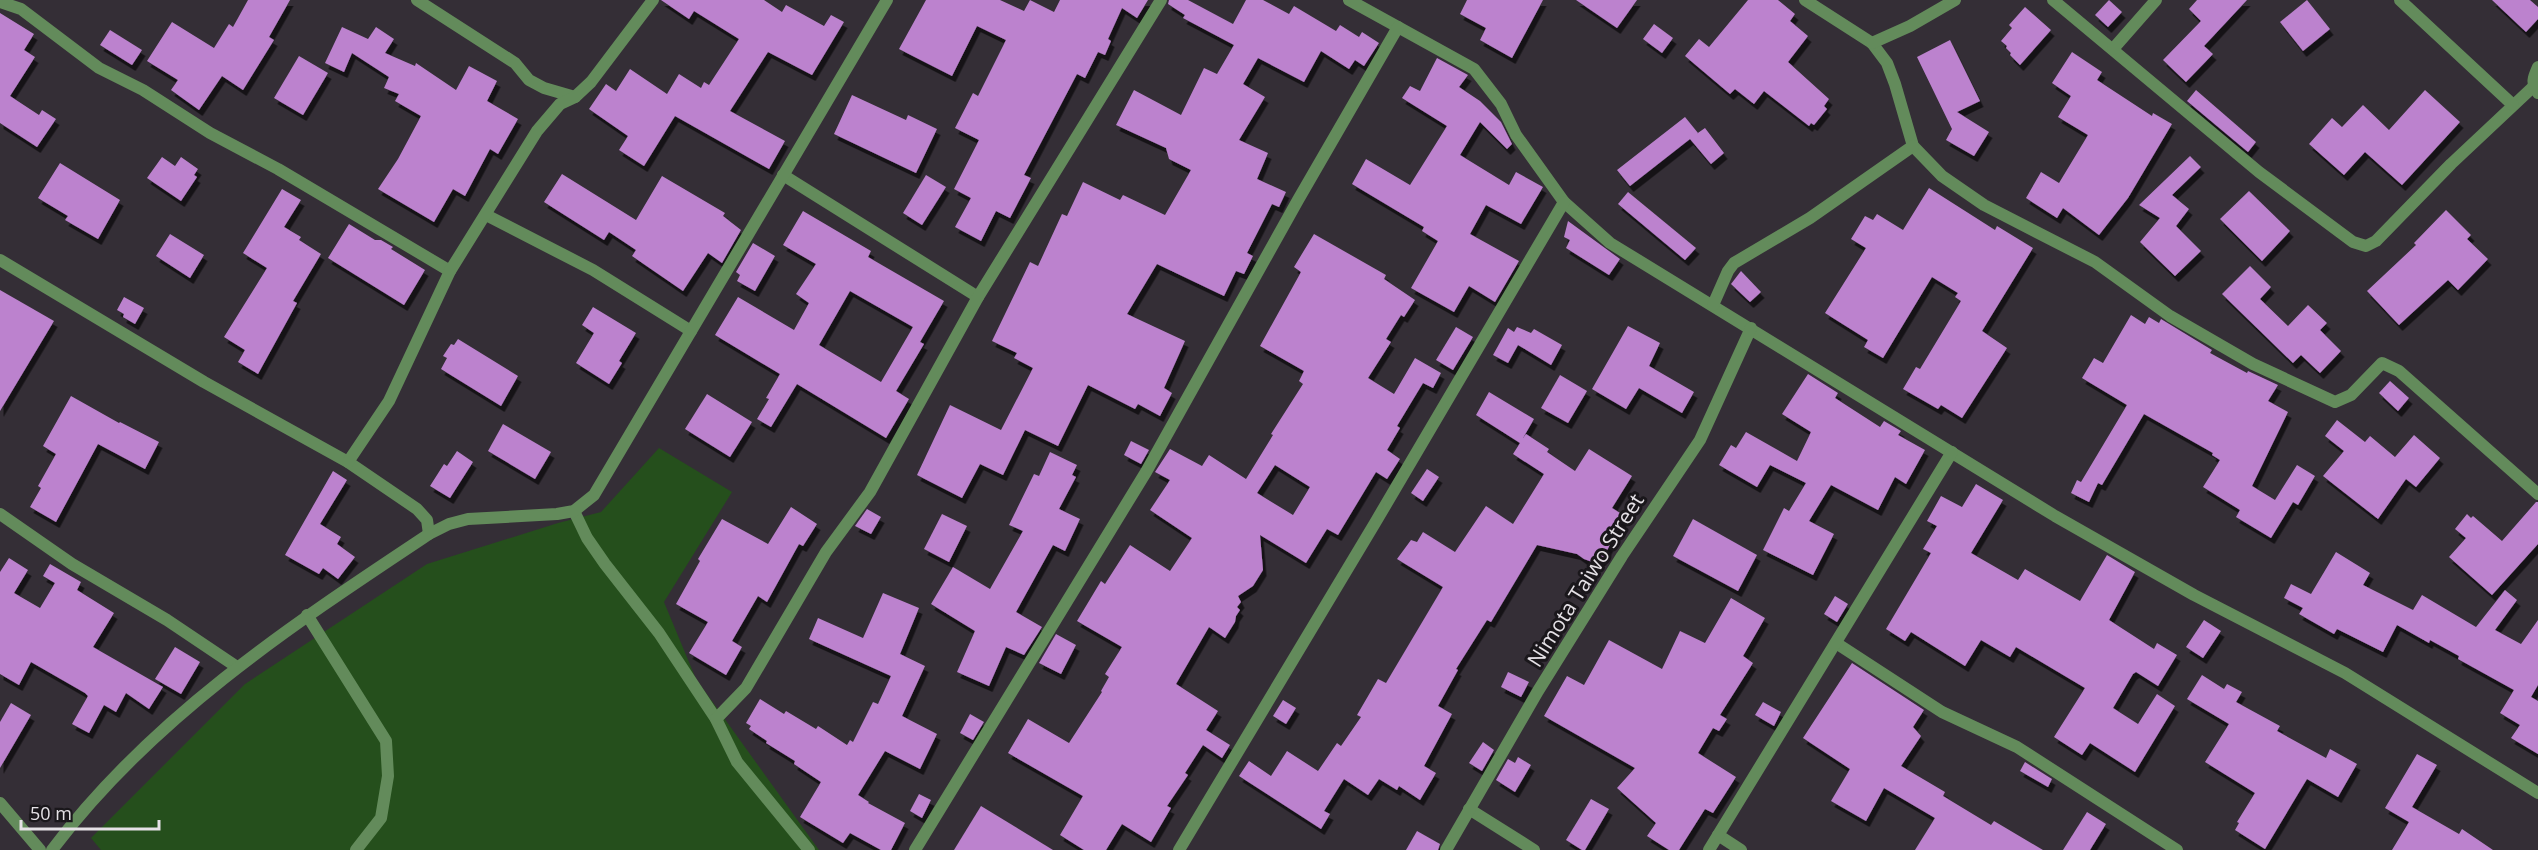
<svg xmlns="http://www.w3.org/2000/svg" width="2538" height="850" viewBox="0 0 2538 850" font-family="'Open Sans',sans-serif">
<defs>
<filter id="shadow"><feDropShadow dx="3.5" dy="6" stdDeviation="0" flood-color="#0009"/></filter>
</defs>
<rect width="100%" height="100%" fill="#342e36"/>
<polygon fill="#254f1c" points="659,448 732,492 664,602 696,679 819,850 101,850 91,838 245,684 427,564 558,523 601,512"/>
<g fill="#bc82ce" fill-rule="evenodd" filter="url(#shadow)">
<polygon points="248,0 290,0 269,37 274,40 243,90 222,76 199,110 171,90 178,80 147,61 172,22 214,48 229,24 233,27"/>
<polygon points="661,0 764,0 782,12 786,5 824,26 831,15 844,22 812,75 768,52 730,111 785,141 769,169 675,116 644,166 619,150 628,136 589,109 606,84 616,91 630,69 667,94 679,74 701,88 704,82 709,85 739,39 694,11 689,19"/>
<polygon points="926,0 1000,0 1024,11 1030,0 1054,12 1060,0 1148,0 1137,18 1122,8 1108,39 1111,41 1105,55 1098,52 1085,78 1077,74 1024,175 1031,178 1010,218 996,211 981,241 955,227 971,198 954,189 979,140 955,128 973,93 978,96 1006,40 977,26 952,76 899,49"/>
<polygon points="1169,0 1188,0 1233,24 1246,0 1263,0 1289,14 1294,6 1336,31 1340,25 1359,37 1362,32 1379,43 1364,66 1355,60 1349,69 1321,51 1304,82 1258,58 1243,84 1265,97 1239,140 1268,153 1257,179 1286,192 1279,207 1272,204 1247,253 1253,256 1244,274 1236,271 1224,296 1157,264 1127,314 1185,341 1164,388 1172,393 1160,416 1138,404 1135,409 1088,385 1058,446 1025,430 1003,475 980,464 962,498 917,475 950,405 1001,430 1033,368 1014,358 1017,353 992,341 1030,262 1038,266 1062,214 1067,216 1083,182 1120,200 1123,195 1165,215 1191,170 1169,159 1166,148 1116,125 1134,90 1181,115 1204,68 1217,74 1234,45 1183,18 1185,15 1168,4"/>
<polygon points="1467,0 1543,0 1512,58 1480,40 1486,28 1460,14"/>
<polygon points="1576,0 1637,0 1617,28"/>
<polygon points="1748,0 1778,0 1795,14 1790,21 1808,36 1788,62 1829,99 1824,106 1827,109 1814,125 1811,123 1809,126 1764,91 1754,104 1735,89 1730,94 1685,56 1699,39 1709,47"/>
<polygon points="2109,0 2122,12 2108,27 2095,15"/>
<polygon points="2197,0 2247,0 2204,46 2213,54 2186,82 2163,60 2201,21 2189,9"/>
<polygon points="2307,0 2330,29 2303,51 2280,22"/>
<polygon points="2492,0 2530,0 2538,7 2538,19 2526,32"/>
<polygon points="2025,7 2051,30 2020,65 2010,55 2011,53 2006,48 2007,46 2001,41 2012,28 2009,25"/>
<polygon points="0,13 34,34 24,50 35,57 10,96 39,115 42,110 56,119 37,147 0,123"/>
<polygon points="1654,24 1673,38 1662,53 1643,39"/>
<polygon points="342,27 368,39 376,27 394,39 385,53 415,66 416,63 456,90 469,66 497,81 487,101 518,119 498,154 490,149 465,196 453,189 434,222 378,189 398,159 421,116 395,101 399,94 384,88 389,77 352,53 344,72 325,63"/>
<polygon points="110,30 142,50 132,65 100,45"/>
<polygon points="1950,40 1980,101 1957,112 1989,132 1974,156 1946,140 1952,129 1917,57"/>
<polygon points="2072,52 2102,72 2097,80 2152,116 2153,113 2172,124 2128,198 2099,235 2063,208 2057,218 2026,198 2041,172 2059,183 2088,135 2058,117 2071,96 2052,83"/>
<polygon points="299,56 328,73 303,115 274,98"/>
<polygon points="1437,58 1468,75 1459,87 1480,101 1501,122 1512,144 1507,149 1480,122 1460,155 1509,185 1516,172 1543,187 1521,224 1486,205 1470,234 1519,261 1495,302 1469,286 1454,312 1411,288 1438,241 1422,231 1424,227 1352,184 1366,159 1410,185 1447,126 1402,98 1410,86 1420,91"/>
<polygon points="2196,90 2256,142 2248,152 2187,101"/>
<polygon points="2425,90 2460,122 2402,185 2365,152 2344,175 2309,144 2332,118 2342,127 2363,105 2389,130"/>
<polygon points="852,95 906,120 908,115 937,129 916,173 834,134"/>
<polygon points="1685,117 1698,133 1695,135 1705,128 1724,153 1711,164 1690,139 1630,186 1617,170"/>
<polygon points="2190,156 2201,167 2172,195 2189,209 2176,226 2201,251 2175,276 2140,242 2160,218 2139,205"/>
<polygon points="162,157 175,166 181,157 198,169 194,175 197,177 181,201 147,178"/>
<polygon points="60,163 120,200 98,239 65,220 68,216 38,198"/>
<polygon points="562,174 636,220 662,176 725,213 723,216 741,230 722,263 708,253 683,291 632,256 636,250 609,232 604,240 544,202"/>
<polygon points="926,175 946,187 922,225 903,213"/>
<polygon points="1929,188 1995,230 1997,226 2033,248 1982,331 2007,348 1962,418 1941,405 1938,409 1903,389 1916,367 1920,369 1961,301 1955,297 1958,293 1932,277 1883,358 1864,347 1868,340 1825,313 1866,248 1851,239 1865,216 1873,220 1877,214 1903,230"/>
<polygon points="282,189 301,200 284,227 301,237 299,240 321,254 293,301 297,303 258,374 238,362 245,350 224,337 267,268 243,253"/>
<polygon points="2249,191 2290,231 2262,261 2220,219"/>
<polygon points="1628,192 1696,248 1685,260 1618,204"/>
<polygon points="2446,210 2471,235 2467,239 2488,259 2458,290 2448,280 2399,325 2367,291 2416,245 2414,243"/>
<path d="M803,211l68,40 -3,6 76,44 -24,41 4,2 -28,47 13,8 -23,39 -89,-54 -26,43 -14,-8 12,-20 -3,-1 14,-24 -65,-39 23,-38 56,33 15,-27 -13,-9 20,-30 -33,-19zM850,291l63,36 -32,55 -62,-37z"/>
<polygon points="1568,221 1620,259 1609,275 1566,248 1570,240 1564,237"/>
<polygon points="349,224 375,240 381,240 393,247 391,249 425,270 404,305 328,258"/>
<polygon points="170,234 204,255 190,278 156,256"/>
<path d="M1314,234l72,41 -2,4 31,21 -11,17 -3,-2 -15,24 5,3 -23,36 26,16 21,-36 26,15 -8,15 -10,-5 -26,43 3,2 -13,22 13,9 -13,20 -11,-7 -38,63 -11,-6 -21,34 -46,-28 3,35 -10,16 -15,10 3,6 -4,5 3,3 -4,6 -1,6 -10,16 -16,-11 -33,57 42,27 -12,19 24,15 -8,13 -19,-13 -18,28 3,2 -21,31 4,2 -20,34 -29,-18 -16,26h-22l-24,-15 23,-39 -75,-43 20,-34 41,24 33,-51 -1,-1 8,-14 -4,-3 17,-27 -45,-26 24,-40 4,3 25,-39 40,26 22,-33 -42,-28 20,-30 -15,-8 15,-23 32,17 7,-11 37,24 27,-44 -2,-1 32,-50 -4,-3 5,-10 -44,-25 41,-74 -7,-5zM1275,465l35,22 -17,28 -36,-22z"/>
<polygon points="753,243 775,256 755,291 737,281 740,275 736,272"/>
<polygon points="2250,266 2271,287 2260,299 2288,326 2308,305 2327,323 2320,330 2341,351 2320,373 2301,355 2293,363 2222,294"/>
<polygon points="1741,271 1761,292 1750,302 1731,284"/>
<polygon points="0,290 54,321 0,411"/>
<polygon points="124,297 144,308 135,324 123,317 124,314 117,310"/>
<polygon points="593,307 636,333 619,361 622,363 609,384 576,363 594,333 582,325"/>
<polygon points="2131,315 2145,324 2149,317 2159,323 2161,319 2212,350 2210,353 2247,373 2248,371 2278,385 2268,401 2288,412 2252,486 2275,500 2297,465 2315,476 2298,505 2293,502 2271,538 2236,517 2240,510 2203,487 2220,460 2212,455 2213,453 2144,414 2102,485 2098,483 2089,502 2071,493 2077,480 2081,482 2127,405 2082,378 2094,358 2103,363"/>
<polygon points="1628,326 1660,343 1649,366 1694,392 1682,413 1639,388 1626,409 1592,389"/>
<polygon points="1456,327 1473,337 1453,370 1436,360"/>
<polygon points="1517,327 1531,333 1534,329 1562,345 1551,365 1518,345 1508,363 1493,355 1508,328 1514,332"/>
<polygon points="458,339 518,376 501,406 441,369 447,358 443,356 451,344 454,345"/>
<polygon points="1808,374 1838,393 1835,398 1880,427 1884,421 1901,431 1898,435 1925,450 1906,484 1895,477 1878,510 1831,485 1809,521 1834,534 1813,575 1763,550 1784,508 1789,511 1806,483 1770,465 1757,487 1719,465 1731,445 1736,448 1746,432 1797,461 1811,432 1782,414"/>
<polygon points="1560,375 1587,391 1568,423 1541,408"/>
<polygon points="2390,381 2409,398 2398,411 2379,393"/>
<polygon points="1489,392 1534,419 1523,438 1526,434 1549,449 1547,452 1575,471 1589,449 1632,476 1612,508 1625,516 1602,560 1598,560 1595,563 1584,559 1577,554 1537,545 1491,622 1487,620 1456,669 1458,670 1438,706 1452,714 1424,766 1436,773 1420,800 1399,786 1397,790 1379,779 1368,795 1344,779 1324,811 1330,814 1321,829 1239,776 1249,761 1271,776 1287,751 1318,771 1337,743 1341,746 1361,717 1357,715 1378,679 1386,683 1443,587 1397,559 1411,540 1417,542 1423,532 1455,552 1486,506 1513,524 1544,474 1513,454 1520,443 1476,415"/>
<polygon points="707,394 752,422 730,457 685,429"/>
<polygon points="71,396 119,423 120,422 159,442 145,469 98,444 56,522 30,507 41,488 38,486 56,454 43,446"/>
<polygon points="2337,420 2365,442 2370,436 2395,457 2414,435 2440,458 2416,487 2406,479 2378,519 2323,476 2344,451 2325,436"/>
<polygon points="503,424 551,452 535,479 488,451"/>
<polygon points="1131,441 1149,450 1141,464 1124,455"/>
<polygon points="457,451 473,462 450,498 430,486 444,464 447,466"/>
<polygon points="1050,452 1077,465 1072,475 1076,477 1059,509 1080,519 1065,551 1053,545 1016,612 1042,627 1024,655 1006,647 989,686 957,672 975,631 931,604 953,567 990,589 1023,531 1009,525 1034,474 1039,476"/>
<polygon points="1427,469 1439,477 1423,501 1411,493"/>
<polygon points="333,471 347,480 320,524 341,537 337,544 355,557 338,579 323,568 319,574 285,555"/>
<polygon points="1976,484 2003,500 1971,553 2018,580 2025,569 2080,601 2107,555 2135,572 2109,620 2154,649 2157,643 2177,655 2158,686 2136,672 2133,674 2113,708 2138,724 2157,694 2175,706 2135,772 2090,743 2082,755 2054,737 2085,688 2016,647 2010,657 1981,640 1965,666 1911,632 1905,641 1886,629 1931,553 1923,549 1937,526 1927,521 1941,496 1962,507"/>
<polygon points="2536,502 2538,502 2538,544 2492,595 2449,557 2466,538 2455,529 2467,514 2471,518 2473,516 2502,541"/>
<polygon points="791,507 817,524 803,546 799,544 767,602 758,596 732,641 742,647 726,675 689,653 708,622 676,604 700,561 698,559 722,519 768,544"/>
<polygon points="867,509 881,517 871,534 855,526"/>
<polygon points="942,514 967,526 949,562 924,549"/>
<polygon points="1693,519 1757,555 1738,591 1673,556"/>
<polygon points="2336,552 2370,573 2363,585 2413,610 2422,595 2476,627 2505,590 2517,600 2495,630 2521,644 2538,620 2538,685 2531,697 2538,701 2538,754 2511,738 2520,725 2500,713 2514,690 2458,659 2459,656 2430,640 2429,643 2397,625 2383,652 2337,629 2334,634 2299,614 2303,608 2284,598 2291,584 2311,594"/>
<polygon points="9,558 28,570 14,593 40,608 55,583 43,576 50,564 81,582 77,590 114,613 93,647 163,687 149,709 126,693 116,712 104,705 89,733 72,724 88,696 85,693 31,662 19,685 0,674 0,572"/>
<polygon points="883,593 919,608 900,654 925,666 902,716 937,734 920,769 885,751 858,795 869,802 868,803 905,823 891,850 881,850 850,833 843,843 800,817 821,782 794,764 795,761 766,743 767,741 749,729 751,726 746,723 760,699 784,714 786,711 816,729 818,726 847,745 850,740 853,742 873,702 878,704 891,676 809,639 818,618 863,638"/>
<polygon points="1835,596 1848,604 1837,622 1824,614"/>
<polygon points="1731,598 1765,618 1743,656 1753,663 1720,715 1727,719 1719,731 1713,728 1698,753 1736,777 1713,813 1705,809 1679,850 1669,850 1647,836 1656,823 1617,788 1635,768 1544,716 1567,676 1584,685 1609,640 1662,669 1680,631 1705,643"/>
<polygon points="2204,620 2221,631 2203,658 2186,647"/>
<polygon points="1056,634 1076,645 1061,674 1039,663"/>
<polygon points="175,647 200,662 181,694 155,679"/>
<polygon points="1852,663 1924,710 1913,727 1921,736 1901,766 1945,792 1943,796 1991,825 1994,821 2043,850 1915,850 1935,818 1884,788 1866,821 1831,801 1850,769 1803,738"/>
<polygon points="1508,672 1529,682 1521,697 1501,687"/>
<polygon points="2202,675 2224,689 2227,684 2242,692 2236,702 2280,726 2277,731 2326,758 2330,749 2357,764 2338,797 2307,779 2265,849 2235,830 2239,823 2237,822 2255,793 2205,762 2229,724 2187,699"/>
<polygon points="1283,700 1296,708 1286,724 1273,716"/>
<polygon points="1763,702 1781,712 1774,726 1755,715"/>
<polygon points="11,703 31,715 0,768 0,722"/>
<polygon points="970,714 984,722 973,740 960,733"/>
<polygon points="1483,742 1494,750 1482,771 1469,763"/>
<polygon points="2417,754 2437,765 2412,807 2459,834 2462,829 2493,850 2392,850 2409,822 2385,808"/>
<polygon points="1518,757 1531,765 1515,792 1496,780 1508,759 1515,763"/>
<polygon points="2025,762 2052,779 2048,787 2020,771"/>
<polygon points="919,794 931,800 922,818 910,811"/>
<polygon points="1591,799 1609,809 1585,850 1582,850 1566,840"/>
<polygon points="981,806 1053,850 954,850"/>
<polygon points="2087,812 2106,824 2090,850 2063,850"/>
<polygon points="1417,831 1440,844 1438,850 1406,850"/>
</g>
<g fill="none" stroke-linecap="round" stroke-linejoin="round">
<g stroke="#638b5b" stroke-width="12">
<polyline points="417,0 515,63 529,80 544,88 575,97"/>
<polyline points="1349,0 1474,69 1501,104 1516,135 1564,202 1610,243 2055,516 2194,595 2345,673 2538,793"/>
<polyline points="1805,0 1872,43 1887,63 1895,84 1913,146 1942,176 1984,205 2095,262 2170,316 2253,364 2335,402 2351,395 2382,363 2399,371 2538,494"/>
<polyline points="2053,0 2259,172 2353,242 2366,246 2376,241 2451,164 2533,87"/>
<polyline points="2400,0 2513,105"/>
<polyline points="0,2 21,9 99,68 143,90 210,133 278,169 450,271"/>
<polyline points="1872,43 1910,26 1955,0"/>
<polyline points="2113,49 2156,0"/>
<path d="M2538,93c-7,-10 -5,-15 0,-26"/>
<polyline points="783,175 978,297"/>
<polyline points="486,215 593,270 691,331"/>
<polyline points="0,260 204,382 348,462 417,509 427,520 429,534"/>
<polyline points="1713,305 1728,271 1734,263 1810,218 1913,146"/>
<polyline points="348,462 389,401 450,271 537,131 560,104 575,97 591,82 653,0"/>
<polyline points="574,511 587,538 605,564 659,633 716,719 737,762 809,850"/>
<polyline points="0,514 72,564 167,620 237,667"/>
<polyline points="307,615 386,741 388,776 381,818 356,850"/>
<polyline points="1836,643 1942,712 2017,747 2177,850"/>
<polyline points="716,719 746,688 826,552 870,492 978,297 1161,0"/>
<polyline points="0,803 40,850"/>
<polyline points="1469,809 1534,850"/>
<polyline points="1718,835 1741,850"/>
<path d="M52,850c100,-133 240,-225 377,-316l20,-10 19,-5 89,-5 17,-3 20,-16 293,-495"/>
<polyline points="915,850 1146,472 1298,200 1398,27"/>
<polyline points="1179,850 1375,523 1564,202"/>
<polyline points="1446,850 1538,691 1622,556 1700,440 1751,328"/>
<polyline points="1709,850 1952,452"/>
</g>
</g>
<g text-anchor="middle" dominant-baseline="central" stroke-width="6" stroke-linejoin="round" paint-order="stroke">
<g font-size="21" fill="#e5e1e6" stroke="#1a171b">
<text transform="translate(1585 580) rotate(-58)">Nimota Taiwo Street</text>
</g>
</g>
<path d="M21 820v9h138v-9" fill="none" stroke="#e5e1e6" stroke-width="3"/>
<text x="30" y="820" font-size="18" fill="#e5e1e6" stroke="#1a171b" stroke-width="4.5" paint-order="stroke">50 m</text>
</svg>
